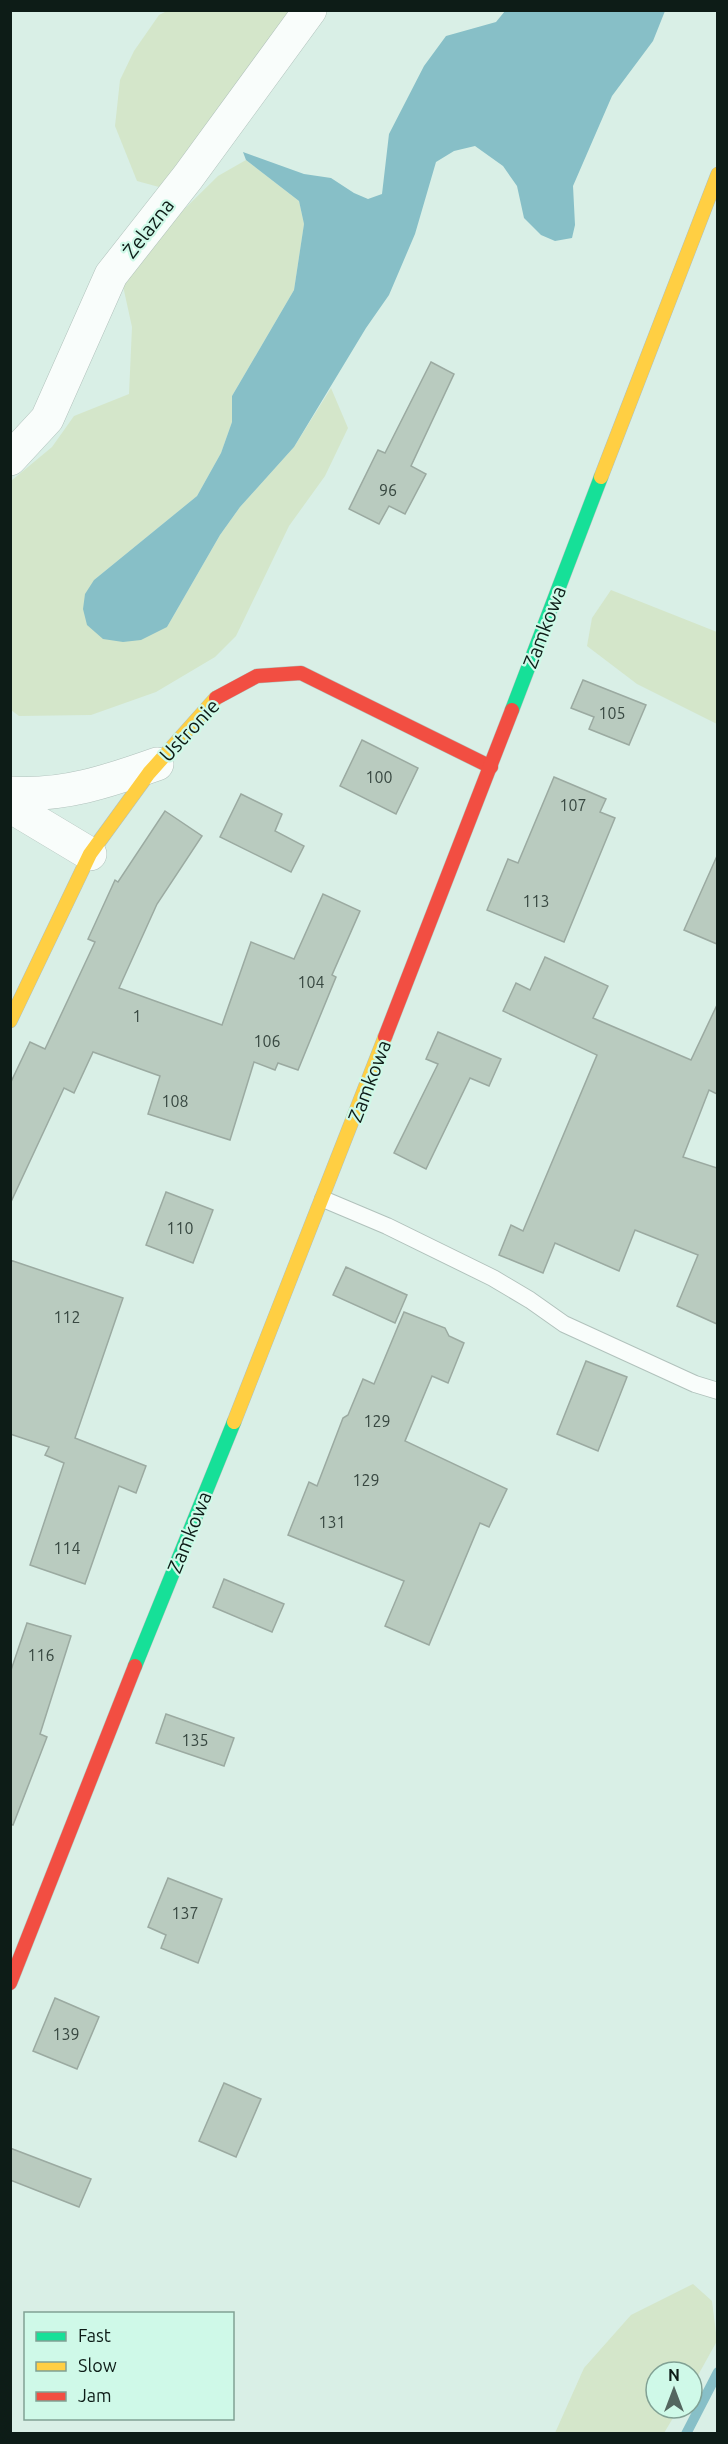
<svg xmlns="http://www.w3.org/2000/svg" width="728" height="2444" viewBox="0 0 728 2444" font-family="Ubuntu,sans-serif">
<rect width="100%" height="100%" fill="#d9efe6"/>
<g fill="#d4e6ca">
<polygon points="169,10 291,11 182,162 159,187 137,181 115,126 120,80 134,51 159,15"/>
<polygon points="246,160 299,201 304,224 294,290 232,396 232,422 221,453 197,496 94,580 167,627 220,535 240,507 294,447 331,388 348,428 325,476 289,526 236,636 215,657 156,692 91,715 19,716 11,710 11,481 52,447 74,416 129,394 132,327 123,286 158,235 218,176"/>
<polygon points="611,590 717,632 717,724 637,684 587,646 592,618"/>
<polygon points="693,2284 712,2301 717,2341 692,2386 692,2372 656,2372 656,2408 679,2408 664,2433 555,2433 584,2368 631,2315"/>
</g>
<polygon fill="#87bfc7" points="505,11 665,11 653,41 612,96 573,186 575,225 572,238 555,241 541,235 524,218 517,186 503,166 475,146 454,151 436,162 415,234 389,295 366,328 294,447 240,507 220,535 167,627 141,640 123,642 103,639 87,625 83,609 85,594 94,580 197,496 221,453 232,422 232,396 294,290 304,224 299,201 246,160 243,152 304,174 331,178 354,193 368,199 382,194 389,134 424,66 446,36 496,22"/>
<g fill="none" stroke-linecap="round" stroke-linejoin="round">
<polyline stroke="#87bfc7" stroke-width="10" points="686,2434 718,2372"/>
</g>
<g fill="#b9cbbf" stroke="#9baaa1" stroke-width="1.5">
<polygon points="431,362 454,374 411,466 426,474 405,514 389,506 379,524 349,509 378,450 385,453"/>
<polygon points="583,680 646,705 629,745 589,729 594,717 571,708"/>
<polygon points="362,740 418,768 396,814 340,786"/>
<polygon points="554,777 606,799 600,812 615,818 564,942 487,910 508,859 518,863"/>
<polygon points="241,794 282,814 275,831 304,846 291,872 220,837"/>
<polygon points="165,811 202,836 157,904 119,988 222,1025 251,942 294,959 323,894 360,911 332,975 336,977 298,1070 278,1063 275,1070 254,1062 230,1140 148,1114 160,1076 93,1052 74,1093 64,1088 10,1204 10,1084 30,1042 45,1049 95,942 88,939 115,880 118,882"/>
<polygon points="717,856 717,944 684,930"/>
<polygon points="545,957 608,986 593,1018 691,1060 717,1005 717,1094 709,1090 683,1157 717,1168 717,1324 677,1306 698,1255 635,1230 619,1271 555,1243 543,1273 499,1255 511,1225 523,1231 597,1055 503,1011 516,983 530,990"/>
<polygon points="438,1032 501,1059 489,1086 470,1078 426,1169 394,1153 438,1064 426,1059"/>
<polygon points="166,1192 213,1210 193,1263 146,1245"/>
<polygon points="10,1260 123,1298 75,1438 146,1466 136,1493 119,1486 85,1584 30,1565 64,1463 45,1455 49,1447 10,1434"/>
<polygon points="346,1267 407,1295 395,1323 333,1295"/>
<polygon points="404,1312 445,1328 449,1336 464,1343 448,1383 432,1376 405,1441 507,1489 489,1527 480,1523 429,1645 385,1626 404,1581 288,1535 309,1482 317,1486 343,1418 348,1415 363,1379 374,1384"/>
<polygon points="586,1361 627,1377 598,1451 557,1434"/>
<polygon points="224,1579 284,1604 272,1632 213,1607"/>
<polygon points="27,1623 71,1636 40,1734 47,1737 13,1825 10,1824 10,1673"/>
<polygon points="166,1714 234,1738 224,1766 156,1743"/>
<polygon points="168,1878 222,1899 198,1963 161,1948 166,1935 148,1927"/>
<polygon points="55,1998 99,2017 77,2069 33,2051"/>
<polygon points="224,2083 261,2099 236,2157 199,2141"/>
<polygon points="10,2148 91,2179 79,2207 10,2180"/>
</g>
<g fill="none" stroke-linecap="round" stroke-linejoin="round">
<defs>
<polyline id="lane" points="323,1199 387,1226 493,1278 530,1300 564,1324 695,1384 718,1391"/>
<g id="street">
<polyline points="10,459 47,419 111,275 188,177 310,10"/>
<path d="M10,793c52,4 99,-12 147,-29"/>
<polyline points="10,806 90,854"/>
</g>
<g id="fast">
<polyline points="512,710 601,477"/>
<polyline points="135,1666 234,1422"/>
</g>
<g id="slow">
<polyline points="601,477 718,174"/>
<polyline points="10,1021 90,854 149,773 216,698"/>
<polyline points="234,1422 385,1037"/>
</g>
<g id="jam">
<polyline points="216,698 257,676 301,673 491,767"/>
<polyline points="385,1037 512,710"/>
<polyline points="10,1983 135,1666"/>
</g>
</defs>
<use href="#lane" stroke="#b1c2bc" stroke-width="18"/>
<use href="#street" stroke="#b1c2bc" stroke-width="34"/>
<use href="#fast" stroke="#b1c2bc" stroke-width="15"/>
<use href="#slow" stroke="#b1c2bc" stroke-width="15"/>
<use href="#jam" stroke="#b1c2bc" stroke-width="15"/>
<use href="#lane" stroke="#f9fdfb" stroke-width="16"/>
<use href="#street" stroke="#f9fdfb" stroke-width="33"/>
<use href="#fast" stroke="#16e098" stroke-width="14"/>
<use href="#slow" stroke="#ffcf43" stroke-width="14"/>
<use href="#jam" stroke="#f24e42" stroke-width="14"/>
</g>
<g text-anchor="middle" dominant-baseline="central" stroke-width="4.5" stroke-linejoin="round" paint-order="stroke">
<g font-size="16" fill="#384841">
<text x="388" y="490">96</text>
<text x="612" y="713">105</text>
<text x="379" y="777">100</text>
<text x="573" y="805">107</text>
<text x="536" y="901">113</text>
<text x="311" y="982">104</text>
<text x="137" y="1016">1</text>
<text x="267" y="1041">106</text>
<text x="175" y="1101">108</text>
<text x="180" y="1228">110</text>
<text x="67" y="1317">112</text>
<text x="377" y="1421">129</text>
<text x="366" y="1480">129</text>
<text x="332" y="1522">131</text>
<text x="67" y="1548">114</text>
<text x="41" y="1655">116</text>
<text x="195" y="1740">135</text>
<text x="185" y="1913">137</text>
<text x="66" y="2034">139</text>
</g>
<g font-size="20" fill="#0d1c17" stroke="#cff9e8">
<text transform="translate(148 228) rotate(-52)">Żelazna</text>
<text transform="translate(544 627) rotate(-69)">Zamkowa</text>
<text transform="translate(189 730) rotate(-47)">Ustronie</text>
<text transform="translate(369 1081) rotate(-69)">Zamkowa</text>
<text transform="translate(189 1532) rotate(-68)">Zamkowa</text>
</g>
</g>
<rect width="728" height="2444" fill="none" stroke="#0d1c17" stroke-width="24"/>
<rect x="24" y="2312" width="210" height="108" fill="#cff9e8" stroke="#81a194" stroke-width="1.5"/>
<rect x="36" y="2332" width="30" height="9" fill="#16e098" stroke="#81a194" stroke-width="1.5"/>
<text x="78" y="2342" font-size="18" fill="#0d1c17">Fast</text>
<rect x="36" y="2362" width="30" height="9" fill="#ffcf43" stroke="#81a194" stroke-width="1.5"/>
<text x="78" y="2372" font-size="18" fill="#0d1c17">Slow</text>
<rect x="36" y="2392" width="30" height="9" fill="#f24e42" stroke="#81a194" stroke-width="1.5"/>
<text x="78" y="2402" font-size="18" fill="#0d1c17">Jam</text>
<g transform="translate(674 2390)"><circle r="28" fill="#cff9e8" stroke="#81a194" stroke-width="1.5"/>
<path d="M0-4.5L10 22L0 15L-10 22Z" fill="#54665f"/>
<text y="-9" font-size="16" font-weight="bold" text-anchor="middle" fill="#0d1c17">N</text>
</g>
</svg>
